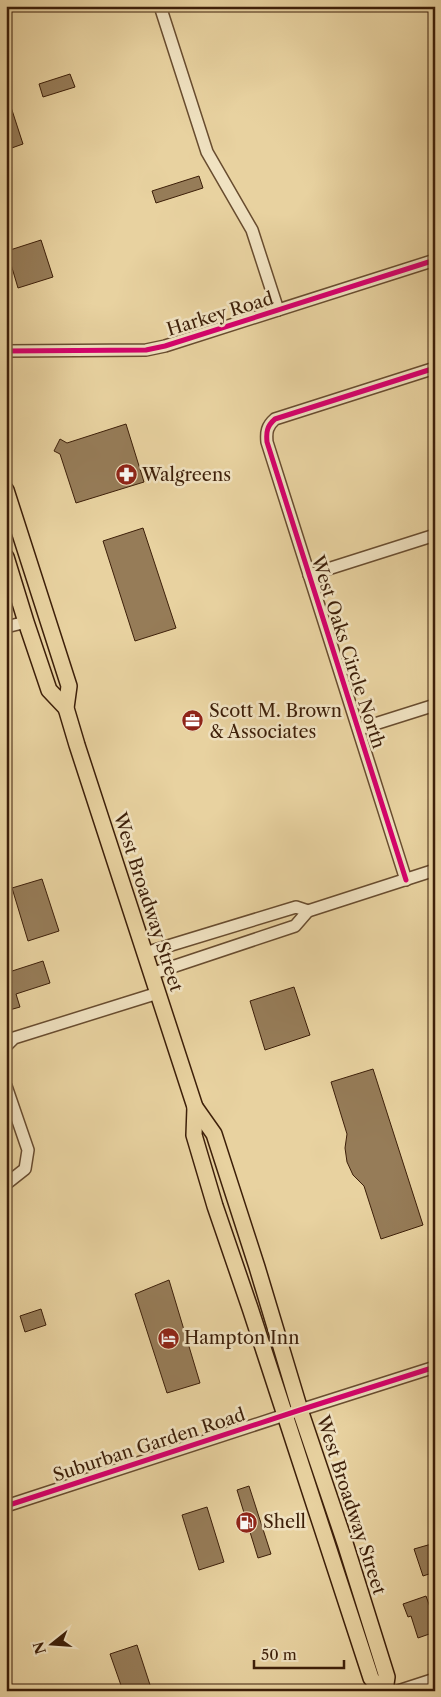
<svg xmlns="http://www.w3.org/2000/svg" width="441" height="1697" viewBox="0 0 441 1697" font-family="'Libre Caslon Text',serif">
<rect width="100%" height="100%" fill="#e8d2a0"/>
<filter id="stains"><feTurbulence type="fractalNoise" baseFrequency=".004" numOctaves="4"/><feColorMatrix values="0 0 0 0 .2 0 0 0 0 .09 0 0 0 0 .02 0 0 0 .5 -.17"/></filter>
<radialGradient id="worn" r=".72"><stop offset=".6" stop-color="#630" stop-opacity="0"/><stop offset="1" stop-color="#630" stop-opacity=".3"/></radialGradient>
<g fill="#967c58" stroke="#3d1f09">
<polygon points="70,74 75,87 43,97 39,84"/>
<polygon points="10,104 23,144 6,150 6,105"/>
<polygon points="199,176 203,188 156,203 152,191"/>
<polygon points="41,240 53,277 18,288 7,251"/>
<polygon points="126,424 144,482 76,503 60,454 54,451 60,439 67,443"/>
<polygon points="143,528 176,628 135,641 103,541"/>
<polygon points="42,879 59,931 28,941 12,888"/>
<polygon points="43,961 50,983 16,994 20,1007 6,1011 6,973"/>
<polygon points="294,987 310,1035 265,1050 250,1001"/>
<polygon points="373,1069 423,1225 381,1239 364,1186 353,1175 347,1162 345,1148 347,1134 331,1082"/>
<polygon points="169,1280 200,1383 167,1393 135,1294"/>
<polygon points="41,1309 46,1325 25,1332 20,1316"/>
<polygon points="249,1486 271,1554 258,1558 237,1490"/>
<polygon points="207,1507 224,1562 199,1570 182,1515"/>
<polygon points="435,1543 435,1572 423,1576 414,1549"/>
<polygon points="426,1596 435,1621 435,1632 418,1638 411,1616 408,1617 403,1604"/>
<polygon points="137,1645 152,1691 123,1691 110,1654"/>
</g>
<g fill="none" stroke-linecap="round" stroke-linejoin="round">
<defs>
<g id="minor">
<polyline points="160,6 207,152 252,230 278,310"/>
<polyline points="6,351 146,350 165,346 435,260"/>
<polyline points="309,575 435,535"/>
<polyline points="6,627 26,622"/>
<polyline points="359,729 435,705"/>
<path d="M406,880l-139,-438c-1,-10 0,-16 8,-23l160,-51"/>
<polyline points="145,953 296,907 308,911"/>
<polyline points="151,974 295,926 308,911 435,870"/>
<polyline points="6,1046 14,1038 158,993"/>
<polyline points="6,1086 28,1150 25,1169 6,1184"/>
<polyline points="6,1506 300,1410 435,1367"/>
<polyline points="398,1691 435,1679"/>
</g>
<g id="major">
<polyline points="6,490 69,686 66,708 77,745 195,1107 214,1134 257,1267 300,1410 345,1543 387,1677 385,1691"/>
<polyline points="6,557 26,622 49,690 66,708"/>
<polyline points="195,1107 194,1135 215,1206 250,1308 371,1678 381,1691"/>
</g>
</defs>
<use href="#minor" stroke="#684c2f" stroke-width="14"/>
<use href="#major" stroke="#3d1f09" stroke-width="18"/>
<use href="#minor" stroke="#f0e2c1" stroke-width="11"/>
<use href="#major" stroke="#e8d2a0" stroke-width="15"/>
<defs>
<g id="cycleway">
<polyline points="6,351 146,350 165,346 435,260"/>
<path d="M406,880l-139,-438c-1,-10 0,-16 8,-23l160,-51"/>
<polyline points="6,1506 300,1410 435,1367"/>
</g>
</defs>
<use href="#cycleway" stroke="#f0e2c1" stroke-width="8"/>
<use href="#cycleway" stroke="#d6006c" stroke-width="5"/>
</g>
<defs>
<symbol id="pharmacy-disc" viewBox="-11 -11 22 22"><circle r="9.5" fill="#8f2418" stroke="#f0e2c1"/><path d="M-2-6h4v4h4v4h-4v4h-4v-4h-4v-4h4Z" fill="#fff"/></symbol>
<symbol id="office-disc" viewBox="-11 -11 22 22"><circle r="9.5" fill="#8f2418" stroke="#f0e2c1"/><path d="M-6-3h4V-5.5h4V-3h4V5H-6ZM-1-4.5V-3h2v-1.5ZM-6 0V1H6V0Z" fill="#fff"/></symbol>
<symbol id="hotel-disc" viewBox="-11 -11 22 22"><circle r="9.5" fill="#8f2418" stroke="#f0e2c1"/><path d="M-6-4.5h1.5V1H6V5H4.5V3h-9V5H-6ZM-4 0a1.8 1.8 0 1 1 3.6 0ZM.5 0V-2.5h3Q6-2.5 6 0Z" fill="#fff"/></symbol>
<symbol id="fuel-disc" viewBox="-11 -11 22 22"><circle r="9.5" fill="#8f2418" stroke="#f0e2c1"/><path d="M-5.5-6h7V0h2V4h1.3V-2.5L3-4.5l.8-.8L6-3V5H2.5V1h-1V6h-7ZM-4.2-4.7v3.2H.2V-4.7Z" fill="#fff"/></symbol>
</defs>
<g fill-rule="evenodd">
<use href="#pharmacy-disc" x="114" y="462" width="25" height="25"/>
<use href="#office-disc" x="180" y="708" width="25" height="25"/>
<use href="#hotel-disc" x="156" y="1326" width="25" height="25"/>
<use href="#fuel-disc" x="234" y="1510" width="25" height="25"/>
</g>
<g text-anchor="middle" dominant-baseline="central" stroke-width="5" stroke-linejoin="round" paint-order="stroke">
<g font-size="18" fill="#3d1f09" stroke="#f0e2c1">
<text transform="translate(220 314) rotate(-17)">Harkey Road</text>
<text transform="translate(348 652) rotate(72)">West Oaks Circle North</text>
<text transform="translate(148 902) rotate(72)">West Broadway Street</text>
<text transform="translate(149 1445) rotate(-18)">Suburban Garden Road</text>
<text transform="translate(351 1505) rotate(72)">West Broadway Street</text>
</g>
<g font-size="18" fill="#3d1f09" stroke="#f0e2c1" text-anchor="start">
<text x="142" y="475">Walgreens</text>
<text x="209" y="711">Scott M. Brown<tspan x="209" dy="21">&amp; Associates</tspan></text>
<text x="184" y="1338">Hampton Inn</text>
<text x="263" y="1522">Shell</text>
</g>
</g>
<rect width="441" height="1697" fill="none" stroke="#e8d2a0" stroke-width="25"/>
<rect x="8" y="8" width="426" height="1682" fill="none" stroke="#3d1f09" stroke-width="2.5"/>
<rect x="12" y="12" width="416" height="1672" fill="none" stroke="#3d1f09"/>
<g transform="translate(52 1644) rotate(253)" stroke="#f0e2c1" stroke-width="4" paint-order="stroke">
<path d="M0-4L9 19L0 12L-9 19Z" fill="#3d1f09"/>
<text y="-8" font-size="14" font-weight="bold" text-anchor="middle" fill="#3d1f09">N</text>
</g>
<path d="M254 1660v8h90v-8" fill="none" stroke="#3d1f09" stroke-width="2.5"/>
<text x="261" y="1660" font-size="15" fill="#3d1f09" stroke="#f0e2c1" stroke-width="4" paint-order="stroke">50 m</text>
<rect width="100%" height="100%" filter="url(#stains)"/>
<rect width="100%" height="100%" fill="url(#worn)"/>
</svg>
